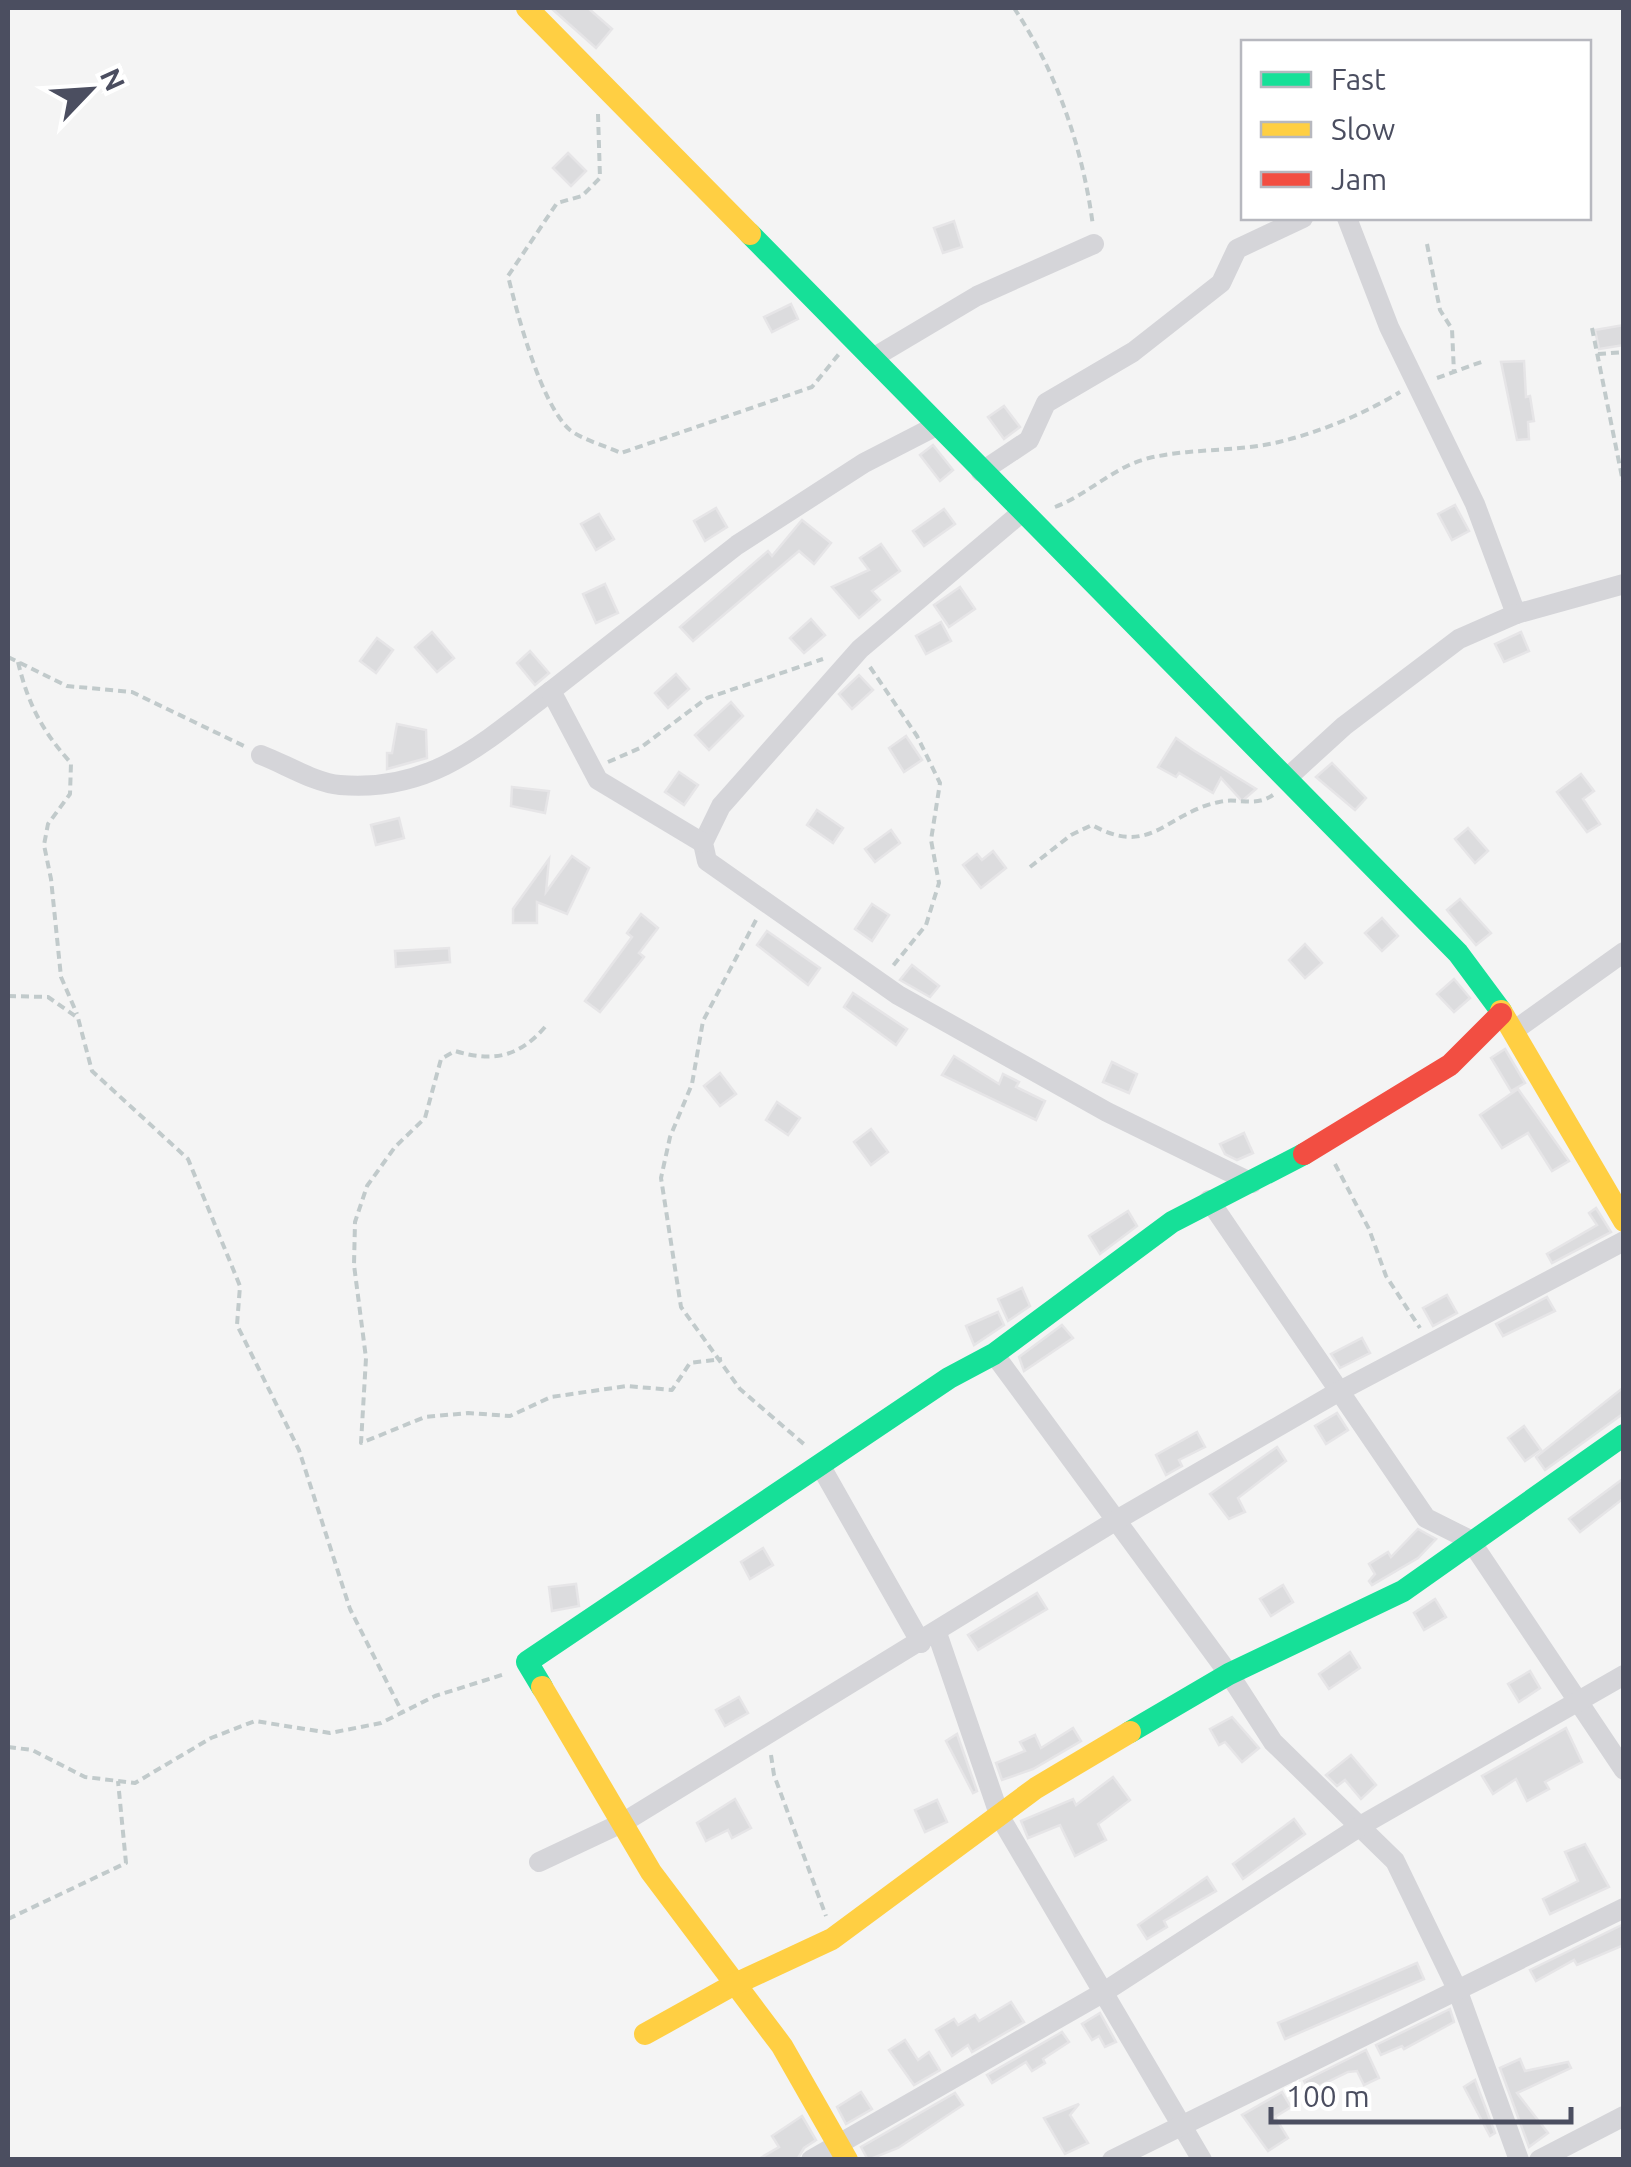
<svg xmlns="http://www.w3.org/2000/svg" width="1631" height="2167" viewBox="0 0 1631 2167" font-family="Ubuntu,sans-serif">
<rect width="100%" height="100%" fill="#f4f4f4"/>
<g fill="#dcdcde" stroke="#e6e5e7" stroke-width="2.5">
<polygon points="551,8 588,8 612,29 596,48"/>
<polygon points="568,153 586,171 571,186 553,168"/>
<polygon points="954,221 962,247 943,253 934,228"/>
<polygon points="791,304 798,319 772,332 764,317"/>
<polygon points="1624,325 1624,345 1599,349 1595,330"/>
<polygon points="1524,361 1526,397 1530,396 1534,421 1528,422 1529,439 1517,440 1501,362"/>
<polygon points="1004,406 1020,427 1004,439 988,417"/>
<polygon points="933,445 953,470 940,481 920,455"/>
<polygon points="1455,505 1469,531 1452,540 1438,514"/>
<polygon points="716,508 727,527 705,541 694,521"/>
<polygon points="944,509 955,524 924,546 913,531"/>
<polygon points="599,514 614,539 596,550 581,524"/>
<polygon points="802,520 831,543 814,564 799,551 693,641 680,627 768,551 772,556"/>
<polygon points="881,544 900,571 872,591 880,600 859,618 832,587 869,570 860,558"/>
<polygon points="605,584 618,613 596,623 583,594"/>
<polygon points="960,587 975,609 949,627 934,605"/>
<polygon points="811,619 825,635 804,653 790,638"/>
<polygon points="941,622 951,641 926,654 916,636"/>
<polygon points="432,632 454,658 437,672 415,647"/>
<polygon points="1521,632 1529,651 1504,662 1495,644"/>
<polygon points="377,638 393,650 376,673 360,661"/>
<polygon points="530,651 549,673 535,685 517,663"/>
<polygon points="676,674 689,689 668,708 655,693"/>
<polygon points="859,675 873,690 852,709 839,694"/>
<polygon points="731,702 743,716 709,750 695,735"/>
<polygon points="397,724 426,730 427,758 387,769 387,753 392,753"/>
<polygon points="906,736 922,760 904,772 889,748"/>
<polygon points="1176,738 1193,750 1256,789 1242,801 1221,778 1213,793 1179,773 1176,777 1158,767"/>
<polygon points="1332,763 1366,798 1355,810 1316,777"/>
<polygon points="679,772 698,785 684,805 665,792"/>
<polygon points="1581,774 1594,791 1583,799 1600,824 1587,832 1557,792"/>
<polygon points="512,787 549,791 545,813 511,806"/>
<polygon points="817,810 843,828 833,843 807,825"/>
<polygon points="399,818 404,838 376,845 371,825"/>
<polygon points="1468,828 1488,851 1475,863 1455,839"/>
<polygon points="891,830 900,843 875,862 865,849"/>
<polygon points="993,851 1006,868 981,888 963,865 977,854 982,860"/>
<polygon points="572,856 589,868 567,914 537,902 537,923 513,923 513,909 549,859 546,892"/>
<polygon points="1460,899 1491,933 1476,945 1447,910"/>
<polygon points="872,904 889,915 872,941 855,929"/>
<polygon points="641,914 658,928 639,953 644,957 600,1012 585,1001 632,937 627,933"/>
<polygon points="1382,918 1398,936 1382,951 1365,933"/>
<polygon points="767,931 820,968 808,985 757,945"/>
<polygon points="1305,944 1322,963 1305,978 1289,960"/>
<polygon points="449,948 450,962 396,967 395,951"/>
<polygon points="912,965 939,986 930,997 900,980"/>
<polygon points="1454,979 1470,998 1454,1012 1437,994"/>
<polygon points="853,993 907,1029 896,1045 844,1007"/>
<polygon points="1505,1049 1525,1083 1511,1091 1491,1058"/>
<polygon points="954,1056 999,1084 1003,1074 1019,1082 1016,1087 1045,1101 1036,1120 942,1075"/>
<polygon points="1112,1062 1137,1074 1129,1093 1103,1082"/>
<polygon points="720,1073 736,1094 720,1106 704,1086"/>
<polygon points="1518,1089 1569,1161 1552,1171 1528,1133 1502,1148 1480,1115"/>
<polygon points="777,1102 800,1118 788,1135 766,1120"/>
<polygon points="871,1129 888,1152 871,1165 854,1142"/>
<polygon points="1244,1133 1253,1153 1237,1160 1225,1154 1220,1144"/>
<polygon points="1596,1208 1611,1232 1552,1263 1547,1254 1597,1225 1589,1213"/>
<polygon points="1128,1211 1137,1226 1100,1254 1089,1236"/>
<polygon points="1022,1288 1030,1306 1008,1321 998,1299"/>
<polygon points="1447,1295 1457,1313 1433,1326 1423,1308"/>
<polygon points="1547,1297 1555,1311 1503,1336 1496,1324"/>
<polygon points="998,1312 1004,1325 974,1345 966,1326"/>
<polygon points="1062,1325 1073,1338 1024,1371 1019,1357"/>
<polygon points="1362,1338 1370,1353 1340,1368 1331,1354"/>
<polygon points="1624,1387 1624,1413 1545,1470 1536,1457"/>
<polygon points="1337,1413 1348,1430 1326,1444 1315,1426"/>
<polygon points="1524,1426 1541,1450 1525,1461 1508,1438"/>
<polygon points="1197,1432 1205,1447 1179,1460 1182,1466 1166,1475 1156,1455"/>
<polygon points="1277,1447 1286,1461 1238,1498 1245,1512 1229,1519 1210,1494"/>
<polygon points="1624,1478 1624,1498 1580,1532 1569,1519"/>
<polygon points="1418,1529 1436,1539 1418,1558 1372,1585 1369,1581 1375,1574 1369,1564 1388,1552 1391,1557"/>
<polygon points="763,1548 773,1565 750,1579 741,1562"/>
<polygon points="576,1584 579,1606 552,1611 549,1587"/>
<polygon points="1283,1585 1293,1602 1271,1616 1260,1599"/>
<polygon points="1037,1593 1047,1609 978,1650 968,1635"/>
<polygon points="1435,1599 1446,1617 1424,1630 1414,1613"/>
<polygon points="1350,1652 1360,1668 1329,1689 1319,1674"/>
<polygon points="1530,1671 1540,1688 1519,1702 1508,1684"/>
<polygon points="739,1697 748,1713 725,1726 716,1710"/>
<polygon points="1232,1717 1259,1748 1242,1762 1225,1742 1219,1745 1210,1729"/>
<polygon points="1073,1728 1081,1741 1033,1769 1002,1780 996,1763 1025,1751 1020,1742 1035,1735 1041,1748"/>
<polygon points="1566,1728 1582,1762 1545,1782 1549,1789 1527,1801 1516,1779 1493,1794 1482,1776"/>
<polygon points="957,1734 977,1791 973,1793 946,1741"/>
<polygon points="1351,1755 1376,1785 1361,1799 1345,1780 1337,1786 1326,1775"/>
<polygon points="1113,1777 1130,1800 1098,1824 1106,1840 1075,1856 1060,1825 1028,1838 1021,1821 1073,1799 1076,1805"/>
<polygon points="735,1799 751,1828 732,1838 728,1830 706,1841 697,1823"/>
<polygon points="937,1800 947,1822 925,1832 915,1810"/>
<polygon points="1294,1819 1305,1834 1243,1879 1233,1864"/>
<polygon points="1585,1844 1609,1887 1550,1914 1543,1899 1578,1881 1565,1852"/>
<polygon points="1207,1877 1216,1891 1164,1921 1167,1927 1147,1939 1138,1925"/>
<polygon points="1624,1924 1624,1945 1577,1965 1574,1960 1536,1981 1530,1970"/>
<polygon points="1417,1963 1424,1979 1285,2039 1278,2023"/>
<polygon points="1011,2002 1024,2022 972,2052 968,2045 952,2056 936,2030 954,2019 958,2025 975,2015 979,2021"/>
<polygon points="1450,2009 1454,2022 1404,2049 1402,2046 1381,2055 1376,2045"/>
<polygon points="1100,2013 1116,2042 1105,2047 1099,2036 1092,2040 1082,2024"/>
<polygon points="1062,2032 1069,2042 1043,2059 1045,2063 1032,2071 1026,2062 992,2083 987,2075"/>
<polygon points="905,2040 918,2060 929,2052 940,2070 914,2085 889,2050"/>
<polygon points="1366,2050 1379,2078 1364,2085 1357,2071 1348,2072 1309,2091 1304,2081"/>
<polygon points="1520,2059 1525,2071 1568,2062 1571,2068 1517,2093 1548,2133 1529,2147 1500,2068"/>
<polygon points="1475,2080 1495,2133 1490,2136 1464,2087"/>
<polygon points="861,2092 872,2109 846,2124 837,2107"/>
<polygon points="1282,2092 1291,2107 1275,2117 1288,2138 1268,2151 1242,2115"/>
<polygon points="955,2093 963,2105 898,2148 868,2160 861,2147"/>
<polygon points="1079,2104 1070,2115 1088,2143 1065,2154 1044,2118"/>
<polygon points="802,2116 816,2140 804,2148 797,2160 757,2160 779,2147 772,2136"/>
</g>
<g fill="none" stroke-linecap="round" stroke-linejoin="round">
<g stroke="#c1cacb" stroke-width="4" stroke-dasharray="8 5" stroke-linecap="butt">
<path d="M1014,8c43,64 69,141 79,218"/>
<path d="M598,114l2,64 -18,18 -25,7 -49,73c9,37 33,129 62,154 13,10 36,16 51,23l191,-66 27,-33"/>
<polyline points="1427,244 1440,310 1452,329 1454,373"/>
<polyline points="1592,328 1624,487"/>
<polyline points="1598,354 1624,352"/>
<polyline points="1437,378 1484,361"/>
<path d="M1055,507c34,-13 58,-40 94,-49 43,-10 88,-6 130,-16 41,-10 85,-28 121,-50"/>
<polyline points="8,657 67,686 132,692 244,746"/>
<path d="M18,662c10,42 24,69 53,101l-1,31 -22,30 -4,21 7,34 10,98 16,37"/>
<polyline points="870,667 917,736 940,783 931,840 939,883 926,925 892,967"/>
<polyline points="608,762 640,748 707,698 823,659"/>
<path d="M1030,867l41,-32 21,-10c59,33 74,-12 127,-23 19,-5 35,6 54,-7"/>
<polyline points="756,920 703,1021 692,1084 670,1137 661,1178 681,1307 740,1389 805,1445"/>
<polyline points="8,996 48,997 78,1018 92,1071 188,1159 240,1286 237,1325 299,1450 350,1609 403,1714"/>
<path d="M545,1027c-27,31 -53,35 -90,24l-14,8 -16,59 -30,29 -28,39 -12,36 -1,43 12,93 -5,85 64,-26 43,-4 42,3 41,-19 76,-11 45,4 18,-27 32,-4"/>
<polyline points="1335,1164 1369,1229 1386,1276 1420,1328"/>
<polyline points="8,1747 32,1750 85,1777 135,1783 211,1738 255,1721 330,1733 381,1723 435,1696 505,1674"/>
<polyline points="771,1755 774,1775 826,1916"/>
<polyline points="8,1919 126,1863 118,1781"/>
</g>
<g stroke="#d5d5d9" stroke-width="20">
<polyline points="1347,218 1389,327 1475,504 1516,614 1624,584"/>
<polyline points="871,359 977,296 1094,244"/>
<polyline points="981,472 1029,440 1046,403 1133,352 1221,283 1237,249 1303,218"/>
<polyline points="1021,513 860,649 721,806 703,843 707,861 898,995 1107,1112 1252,1183"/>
<path d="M261,755c24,9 54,28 79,30 91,8 145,-43 211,-94"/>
<polyline points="1286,779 1344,726 1459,639 1516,614"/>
<polyline points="703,843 598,780 551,691 737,545 864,463 936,426"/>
<polyline points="1515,1030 1624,952"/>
<polyline points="1209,1200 1426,1518 1470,1540 1624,1770"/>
<polyline points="994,1354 1229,1674 1273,1742 1395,1861 1457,1989 1519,2160"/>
<polyline points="820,1465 921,1643"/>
<polyline points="937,1633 1000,1817 1202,2160"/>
<polyline points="539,1862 624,1822 1115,1521 1336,1393 1624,1241"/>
<polyline points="811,2160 1104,1992 1362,1825 1624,1675"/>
<polyline points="1112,2160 1624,1908"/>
<polyline points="1539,2160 1624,2116"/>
</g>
<g stroke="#16e098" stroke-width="22">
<polyline points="750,234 1458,953 1501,1011"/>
<polyline points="542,1687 527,1662 949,1378 994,1354 1172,1222 1304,1154"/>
<polyline points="1130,1732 1229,1674 1403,1591 1624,1435"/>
</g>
<g stroke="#ffcf43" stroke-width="22">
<polyline points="527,8 750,234"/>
<polyline points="1501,1011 1624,1221"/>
<polyline points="542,1687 651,1872 782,2046 847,2160"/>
<polyline points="645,2034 733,1985 832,1939 1036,1788 1130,1732"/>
</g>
<polyline stroke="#f24e42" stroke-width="22" points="1304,1154 1450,1065 1501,1014"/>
</g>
<rect width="1631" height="2167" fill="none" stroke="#4b4e60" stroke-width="20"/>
<rect x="1241" y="40" width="350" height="180" fill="#ffffff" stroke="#b7b8bf" stroke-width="2.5"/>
<rect x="1261" y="72" width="50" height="15" fill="#16e098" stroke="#b7b8bf" stroke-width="2.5"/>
<text x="1331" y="90" font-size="30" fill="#4b4e60">Fast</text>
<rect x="1261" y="122" width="50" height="15" fill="#ffcf43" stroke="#b7b8bf" stroke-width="2.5"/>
<text x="1331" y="140" font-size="30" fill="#4b4e60">Slow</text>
<rect x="1261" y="172" width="50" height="15" fill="#f24e42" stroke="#b7b8bf" stroke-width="2.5"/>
<text x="1331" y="190" font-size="30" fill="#4b4e60">Jam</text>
<g transform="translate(90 90) rotate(65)" stroke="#ffffff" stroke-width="8" paint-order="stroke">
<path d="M0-8L18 38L0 25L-18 38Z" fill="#4b4e60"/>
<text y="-15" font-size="28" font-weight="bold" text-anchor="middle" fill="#4b4e60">N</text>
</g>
<path d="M1271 2107v15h300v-15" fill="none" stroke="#4b4e60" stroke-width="5"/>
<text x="1286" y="2107" font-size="30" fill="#4b4e60" stroke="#ffffff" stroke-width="8" paint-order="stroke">100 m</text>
</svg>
